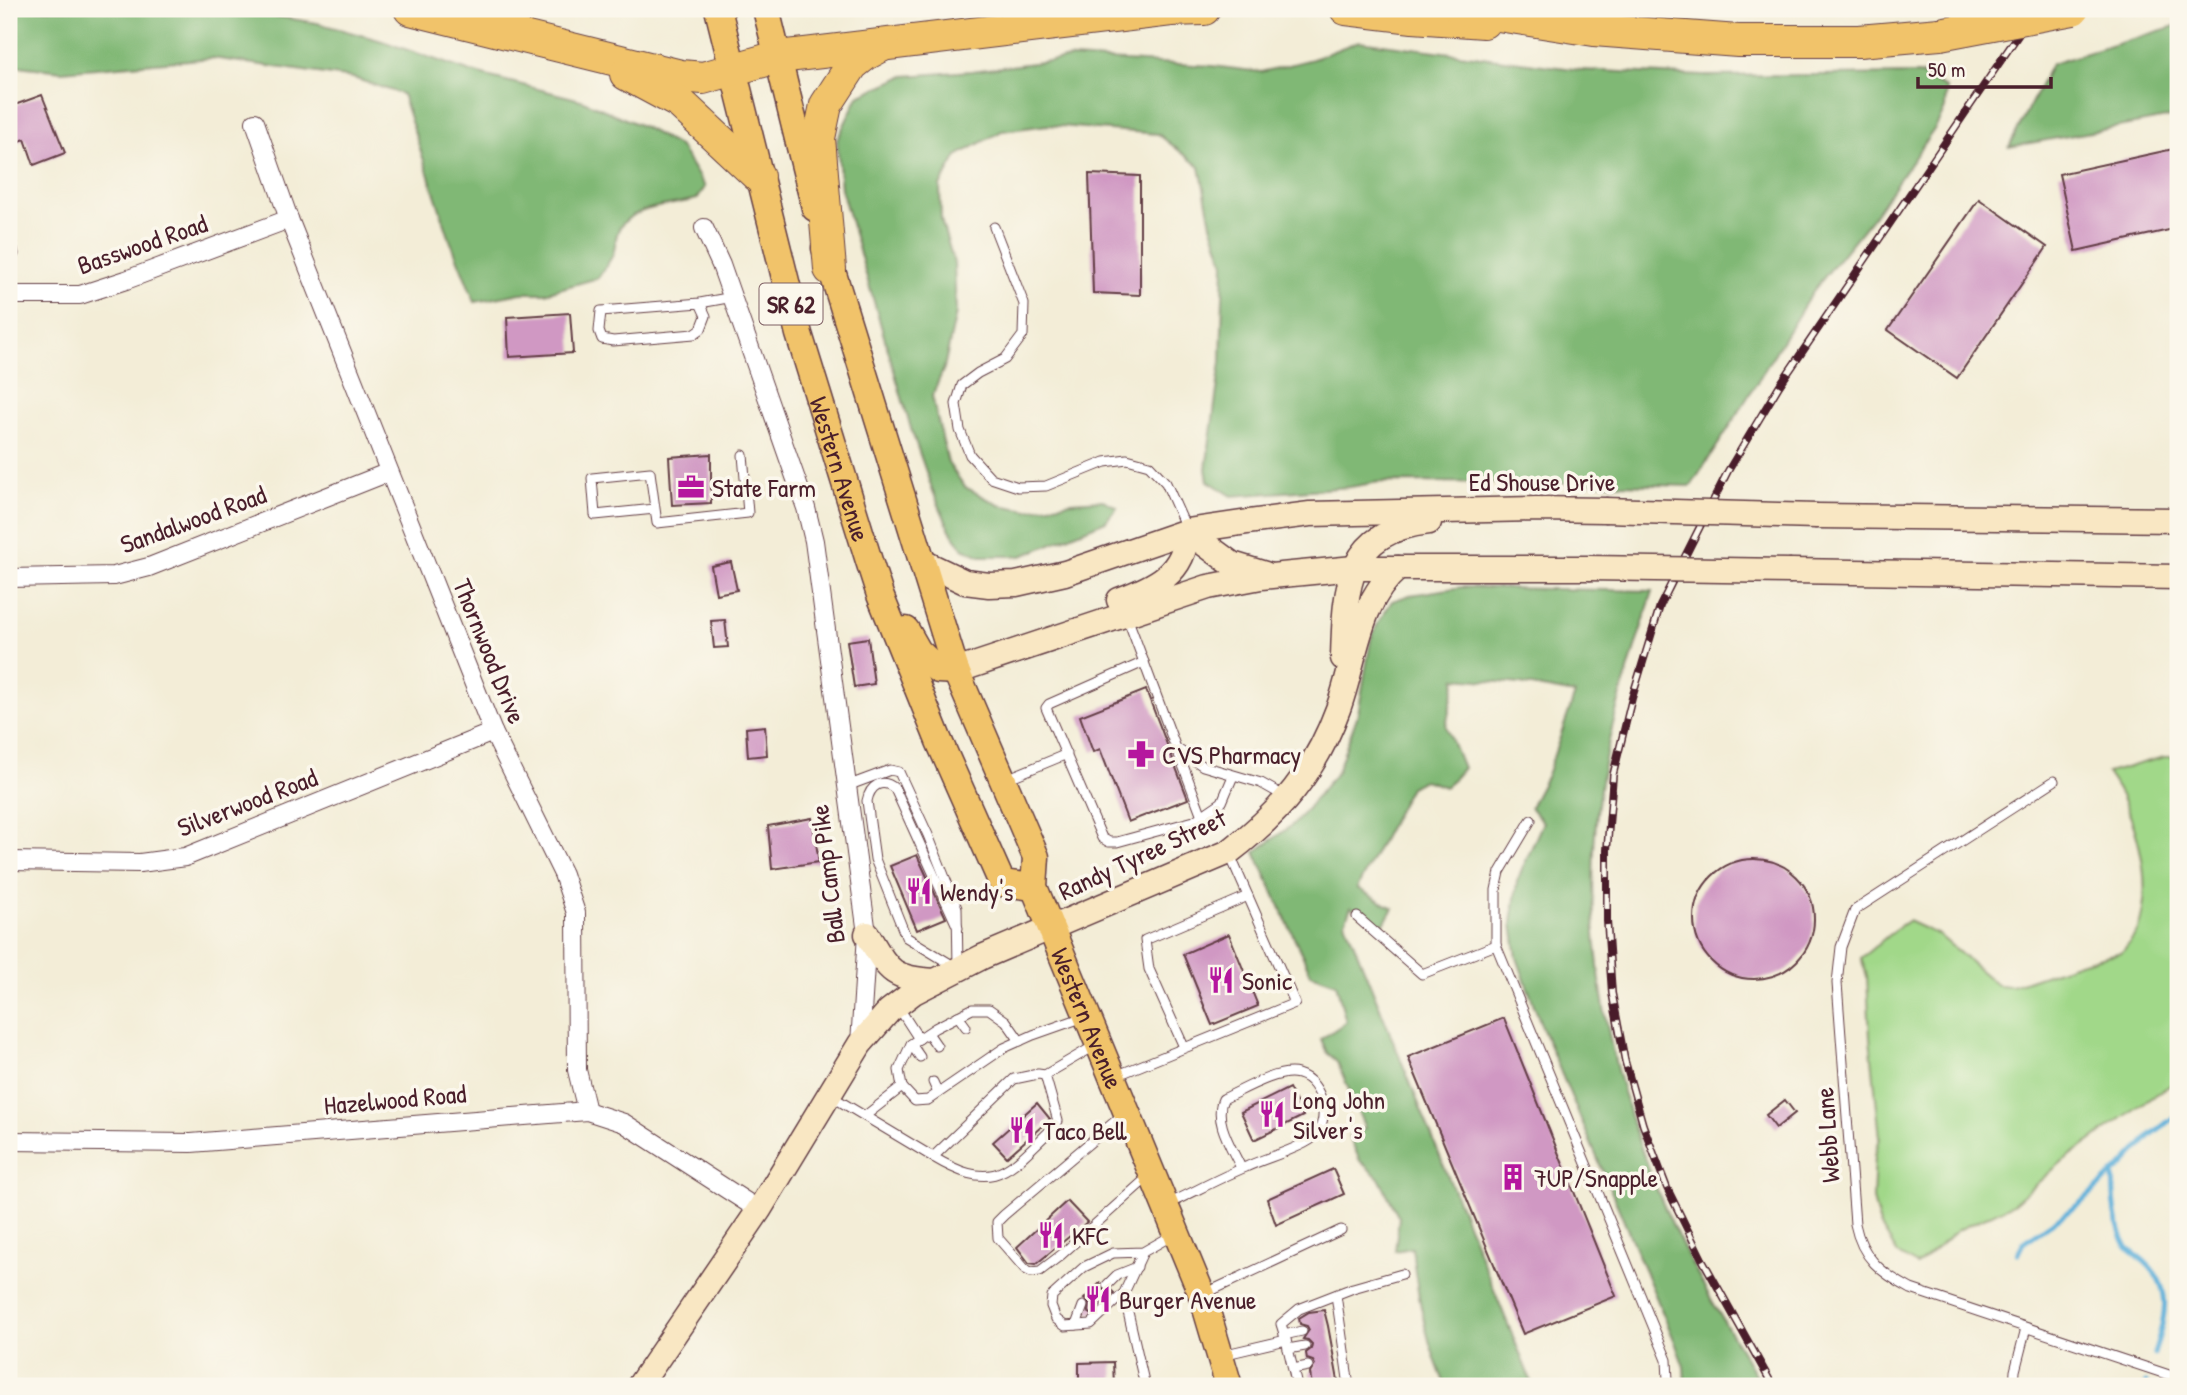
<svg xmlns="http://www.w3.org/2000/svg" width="2187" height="1395" viewBox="0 0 2187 1395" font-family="'Patrick Hand',sans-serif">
<rect width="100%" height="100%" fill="#fbf7ec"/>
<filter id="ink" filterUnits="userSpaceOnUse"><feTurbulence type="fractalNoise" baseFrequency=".0143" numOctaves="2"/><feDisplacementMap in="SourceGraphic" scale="14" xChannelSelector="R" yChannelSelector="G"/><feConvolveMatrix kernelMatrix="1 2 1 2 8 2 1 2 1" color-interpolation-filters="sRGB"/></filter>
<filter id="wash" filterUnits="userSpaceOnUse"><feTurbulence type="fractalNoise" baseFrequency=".00686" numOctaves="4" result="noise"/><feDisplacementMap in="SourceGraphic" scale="28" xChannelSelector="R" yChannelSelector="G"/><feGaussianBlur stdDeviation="1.57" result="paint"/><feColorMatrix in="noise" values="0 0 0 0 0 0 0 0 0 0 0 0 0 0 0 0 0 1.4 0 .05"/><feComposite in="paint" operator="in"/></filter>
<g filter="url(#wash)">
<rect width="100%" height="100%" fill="#f3edd7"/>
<path fill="#a1d889" stroke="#767c5a" stroke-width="2" d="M2164,757h14v323l-42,28 -73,53 -50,43 -55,26 -41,35 -19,-11 -18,-29 -7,-25 2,-44 5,-18 -10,-100 -3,-62 -6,-18 36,-30 11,-7 31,14 58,50 15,1 67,-23 43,-11c5,-7 13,-15 16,-23 17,-48 -2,-116 -31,-156z"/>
<g fill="#80b875" stroke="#656c50" stroke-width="2">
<path d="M9,9h221l87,14 62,17 92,32 110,28 61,26 38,21 25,40 -8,12c-24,7 -62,6 -77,28 -5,7 -4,18 -7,27 -3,8 -10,16 -15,24l-53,15h-24l-46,9 -25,-62 -48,-146 -49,-16 -141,-20 -150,13 -53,-6z"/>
<polygon points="2178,25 2178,116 2009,147 2051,64"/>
<polygon points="1359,41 1581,70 1703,76 1920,74 1946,88 1945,109 1935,128 1872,218 1813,291 1730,426 1691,486 1583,483 1379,482 1350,487 1232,496 1208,481 1206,469 1221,362 1224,263 1211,224 1200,167 1158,134 1048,125 1002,131 957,156 940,186 941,220 954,263 956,313 944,368 932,396 948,463 965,487 999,505 1028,510 1071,502 1103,500 1117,507 1106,521 1022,556 980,556 963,548 950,530 932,489 912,432 841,189 837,140 858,96 904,76 972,71 1072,58 1212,66 1261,72 1313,59"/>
<path d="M1462,587l191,4c-21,68 -45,134 -54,205 -18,132 7,271 58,394 28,68 67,132 105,196h-77l-1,-19 -9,-25 -132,-312 -26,-72 -5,-34 5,-43 26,-59 -13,-15 17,-32 28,-81 -55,-10 -64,-6 -10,48 17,42 -17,19 -22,-7 -14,7 -53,101 36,20 -12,21 -30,-22 -6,15 188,464h-87c-20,-42 -29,-91 -34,-138l-17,3 4,-34 -20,-39 -19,-17 -11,-25 16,-8 -28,-67 -10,-8 -6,-14 25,-17 -10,-39 -25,-9 -56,-122 41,-30 41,-50 21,-58 13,-75 8,-18 13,-20 18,-6z"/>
</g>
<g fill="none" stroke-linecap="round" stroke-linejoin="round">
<g stroke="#5fb1da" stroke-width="5">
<path d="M2113,1173c1,26 1,51 14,74 4,6 11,8 16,13 33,29 21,59 11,94"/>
<polyline points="2018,1253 2023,1243 2079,1204 2123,1165 2151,1135 2178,1114"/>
<polyline points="2145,1386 2146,1383"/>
</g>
</g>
<g id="blocks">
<g fill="#d098c3">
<polygon points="42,95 65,153 34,165 25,139 9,145 9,107"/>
<polygon points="2178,148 2178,228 2076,251 2059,174"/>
<polygon points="1089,174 1140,176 1140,295 1093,293"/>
<polygon points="1979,199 2047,247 1957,378 1888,330"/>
<polygon points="570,313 573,353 509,357 507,317"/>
<polygon points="711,454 711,503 672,505 669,457"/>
<polygon points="731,562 737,590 716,594 711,566"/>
<polygon points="725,620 728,647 714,648 711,621"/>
<polygon points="868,638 874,684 854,687 847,641"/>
<polygon points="1146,690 1188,799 1128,822 1100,749 1093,752 1080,716"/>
<polygon points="765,726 767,755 748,757 746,728"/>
<polygon points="812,818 819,862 772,869 768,826"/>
<polygon points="917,855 946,918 917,930 890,866"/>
<circle cx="1754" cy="919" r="60"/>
<polygon points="1229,934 1258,1006 1212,1025 1183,954"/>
<polygon points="1504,1018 1616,1296 1523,1334 1408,1057"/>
<polygon points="1289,1088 1303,1116 1254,1140 1241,1112"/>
<polygon points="1785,1100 1795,1113 1776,1128 1766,1115"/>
<polygon points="1037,1103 1050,1119 1007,1157 993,1142"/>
<polygon points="1333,1169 1344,1194 1276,1225 1267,1199"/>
<polygon points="1067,1201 1087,1222 1036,1264 1029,1263 1017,1247"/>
<polygon points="1100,1283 1103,1290 1111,1290 1114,1293 1091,1314 1088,1312 1089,1302 1084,1299"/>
<polygon points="1324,1310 1328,1326 1339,1386 1312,1386 1310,1373 1315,1365 1313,1361 1307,1359 1306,1353 1311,1349 1312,1344 1308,1340 1303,1339 1309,1330 1307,1326 1300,1324 1299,1318 1309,1312"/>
<polygon points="1113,1362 1114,1386 1079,1386 1079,1363"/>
</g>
</g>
</g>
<g filter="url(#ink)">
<use href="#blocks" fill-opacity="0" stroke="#633e45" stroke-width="2"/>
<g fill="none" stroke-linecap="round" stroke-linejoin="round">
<defs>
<g id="lane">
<polyline points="994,227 1024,304 1023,335 1005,359 978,373 962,385 956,404 960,430 970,455 991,478 1018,487 1046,486 1105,462 1127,459 1149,465 1166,483 1187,530"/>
<polyline points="9,231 14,254 9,260"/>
<polyline points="700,303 706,316 701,329 694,334 613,341 602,339 599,331 601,311 700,303 733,297"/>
<polyline points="655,509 595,515 592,478 650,472 657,523 748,513 743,455"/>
<polyline points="1127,617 1176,748 1203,766 1261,783 1284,796"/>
<polyline points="1144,662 1049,704 1046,708 1102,838 1109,842 1117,842 1194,821 1222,802 1233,776"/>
<polyline points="1178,752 1202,816"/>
<polyline points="1004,780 1067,754"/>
<path d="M2054,781l-199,129 -14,37 -4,36 18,241c7,34 26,49 56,65l267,89"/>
<polyline points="847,786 890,770 899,772 928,835 957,908 958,967"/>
<polyline points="1357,917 1422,974 1496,945 1496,890 1500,872 1531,820"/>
<polyline points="1496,945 1667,1360 1668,1380 1665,1386"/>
<path d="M957,968l-51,-31 -31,-78 -8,-58c3,-15 15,-24 28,-12l63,139"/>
<polyline points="897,1005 919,1039"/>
<polyline points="958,1016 966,1027"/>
<polyline points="928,1033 937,1046"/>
<polyline points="911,1044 920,1057"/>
<polyline points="1184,1047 1149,969 1145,940 1248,896"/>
<polyline points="1113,1077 1295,1003 1230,855"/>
<polyline points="933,1082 938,1093"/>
<polyline points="902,1087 899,1070 911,1044 935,1028 972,1009 989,1009 1006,1021 1020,1041"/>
<polyline points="831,1096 933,1157 1014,1079 1038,1074 1045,1075 1096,1045"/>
<polyline points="1125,1113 1004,1215 997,1222 998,1238 1025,1269 1031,1272 1040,1271 1061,1255 1149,1176"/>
<polyline points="865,1116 902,1087 915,1101 928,1100 1004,1048 1033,1035 1084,1017"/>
<path d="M933,1157c64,38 75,13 122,-31l3,-5 -13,-46"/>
<path d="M1168,1204c26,-12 51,-26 78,-37 19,-9 47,-16 64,-27 23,-15 14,-59 -12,-66 -19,-6 -57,17 -75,25 -10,22 9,49 18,69"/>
<polyline points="1143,1252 1124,1293 1091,1324 1065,1326 1056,1319 1051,1306 1052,1296 1084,1267 1113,1253 1143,1252 1173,1235"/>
<polyline points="1107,1285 1117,1275 1137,1267"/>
<polyline points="1204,1294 1341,1230"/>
<polyline points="1336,1295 1349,1386"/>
<polyline points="1128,1312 1145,1386"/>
<polyline points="1076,1325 1083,1306"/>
<polyline points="1284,1335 1302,1331"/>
<polyline points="1286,1340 1281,1324 1299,1309 1353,1288 1402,1274"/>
<polyline points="1288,1349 1305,1346"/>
<polyline points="1222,1355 1286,1340 1297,1386"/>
<polyline points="1293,1369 1308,1366"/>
<polyline points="2014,1386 2015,1371 2026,1328"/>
</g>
<g id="street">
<polyline points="255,122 289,219 493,732 563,874 576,913 577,1070 587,1111"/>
<polyline points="704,228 721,265 806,508 814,541 867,934 860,1044"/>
<polyline points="9,295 80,295 126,280 289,219"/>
<polyline points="9,578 114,576 149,567 389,472"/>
<polyline points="9,861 140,863 185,857 493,732"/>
<polyline points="9,1141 191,1143 587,1111 624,1123 759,1210"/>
</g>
<g id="secondary">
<polyline points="1817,516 2178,520"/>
<polyline points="1187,531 1232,564 1265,574"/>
<polyline points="921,561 965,582 989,585 1016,584 1065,573 1187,531 1248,522 1310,514 1536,509 1605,510"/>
<polyline points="1791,571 2178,577"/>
<path d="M1119,600c35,-13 66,-26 68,-69"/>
<path d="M1343,658c2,-69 2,-127 86,-136"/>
<polyline points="956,671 1208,587 1261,577 1354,568 1589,568"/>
<path d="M867,934c22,37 23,44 68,47"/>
<path d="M639,1386l120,-176 101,-166 29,-33 25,-19 68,-35 247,-105c52,-40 86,-80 109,-143 18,-48 19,-106 60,-141"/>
</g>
<g id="primary">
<path id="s1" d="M718,9l81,325 70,227 11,34 59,146 63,142 32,4"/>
<polyline points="766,9 815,208"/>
<path id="s2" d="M825,248l131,423 80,186 -2,30 168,408 27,91"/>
<polyline points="906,630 918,651 938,670 956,671"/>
</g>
<g id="highway">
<polyline points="410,9 681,76 703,78 777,57 805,54 1171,10 1204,9"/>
<polyline points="1346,9 1413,17 1484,22"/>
<polyline points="1460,9 1594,30 1738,41 1859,41 1940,34"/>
<polyline points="626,74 680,103 758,176"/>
<polyline points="830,269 819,138 826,105 852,65 866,54 883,45"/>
</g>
</defs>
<use href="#lane" stroke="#633e45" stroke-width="11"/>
<use href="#street" stroke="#633e45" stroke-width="20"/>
<use href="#secondary" stroke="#633e45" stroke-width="27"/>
<use href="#primary" stroke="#633e45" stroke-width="29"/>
<use href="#highway" stroke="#633e45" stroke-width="34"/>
<use href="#lane" stroke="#fff" stroke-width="9"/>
<use href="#street" stroke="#fff" stroke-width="18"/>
<use href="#secondary" stroke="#f9e7c3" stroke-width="24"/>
<use href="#primary" stroke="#f1c36a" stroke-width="26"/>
<use href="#highway" stroke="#f1c36a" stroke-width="32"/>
<defs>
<polyline id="rail" points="1773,1386 1702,1259 1667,1188 1643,1125 1625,1061 1612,993 1607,921 1607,850 1613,775 1632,698 1660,606 1728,471 1779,386 2036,9"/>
</defs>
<use href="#rail" stroke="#4a1f2b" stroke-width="8"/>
<use href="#rail" stroke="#fbf7ec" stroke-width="5" stroke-dasharray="16" stroke-linecap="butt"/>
<defs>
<g id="secondary-bridge">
<polyline points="1605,510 1817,516"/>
<polyline points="1589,568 1791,571"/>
</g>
<polyline id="highway-bridge" points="1940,34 2073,9"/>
</defs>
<use href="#secondary-bridge" stroke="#633e45" stroke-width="27" stroke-linecap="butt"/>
<use href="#highway-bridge" stroke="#633e45" stroke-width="34" stroke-linecap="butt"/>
<use href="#secondary-bridge" stroke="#f9e7c3" stroke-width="24"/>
<use href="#highway-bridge" stroke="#f1c36a" stroke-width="32"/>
</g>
</g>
<defs>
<symbol id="office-bare" viewBox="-9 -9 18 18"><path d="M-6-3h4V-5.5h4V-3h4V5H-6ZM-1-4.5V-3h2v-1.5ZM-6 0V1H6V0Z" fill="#b5179e" stroke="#fbf7ec" stroke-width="2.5" paint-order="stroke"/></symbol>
<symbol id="pharmacy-bare" viewBox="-9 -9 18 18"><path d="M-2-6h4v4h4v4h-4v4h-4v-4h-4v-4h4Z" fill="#b5179e" stroke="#fbf7ec" stroke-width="2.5" paint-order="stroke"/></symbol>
<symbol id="restaurant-bare" viewBox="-9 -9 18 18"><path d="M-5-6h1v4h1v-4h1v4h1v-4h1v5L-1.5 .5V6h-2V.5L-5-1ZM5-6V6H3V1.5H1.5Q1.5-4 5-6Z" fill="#b5179e" stroke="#fbf7ec" stroke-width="2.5" paint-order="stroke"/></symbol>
<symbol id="building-bare" viewBox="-9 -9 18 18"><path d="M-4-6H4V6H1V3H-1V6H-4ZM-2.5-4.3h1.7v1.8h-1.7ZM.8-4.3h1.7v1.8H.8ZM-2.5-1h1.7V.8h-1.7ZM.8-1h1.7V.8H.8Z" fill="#b5179e" stroke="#fbf7ec" stroke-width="2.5" paint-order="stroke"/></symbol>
</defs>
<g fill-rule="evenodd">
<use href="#office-bare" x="672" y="468" width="38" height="38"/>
<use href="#pharmacy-bare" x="1122" y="735" width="38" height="38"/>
<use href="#restaurant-bare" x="900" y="872" width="38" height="38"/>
<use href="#restaurant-bare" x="1202" y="961" width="38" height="38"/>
<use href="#restaurant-bare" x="1253" y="1095" width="38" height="38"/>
<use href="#restaurant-bare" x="1003" y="1111" width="38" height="38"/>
<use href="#building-bare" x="1494" y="1158" width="38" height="38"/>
<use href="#restaurant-bare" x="1032" y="1216" width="38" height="38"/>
<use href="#restaurant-bare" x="1079" y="1280" width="38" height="38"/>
</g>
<g text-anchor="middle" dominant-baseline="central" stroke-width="7" stroke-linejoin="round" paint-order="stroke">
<rect fill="#fbf7ec" stroke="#7f6065" stroke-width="2" x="759.5" y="283.5" width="63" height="41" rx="5"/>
<g font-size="24" font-weight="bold" fill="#4a1f2b">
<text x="791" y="304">SR 62</text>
</g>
<g font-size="26" fill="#4a1f2b" stroke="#fbf7ec">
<text transform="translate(142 244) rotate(-19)">Basswood Road</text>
<text stroke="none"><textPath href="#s1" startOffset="476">Western Avenue</textPath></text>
<text x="1542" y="481">Ed Shouse Drive</text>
<text transform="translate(193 519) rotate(-20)">Sandalwood Road</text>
<text transform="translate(490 651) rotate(68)">Thornwood Drive</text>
<text transform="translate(247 802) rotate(-21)">Silverwood Road</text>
<text transform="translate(1142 854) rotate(-25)">Randy Tyree Street</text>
<text transform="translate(827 874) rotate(-97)">Ball Camp Pike</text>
<text stroke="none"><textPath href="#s2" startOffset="817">Western Avenue</textPath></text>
<text transform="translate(395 1099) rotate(-5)">Hazelwood Road</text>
<text transform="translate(1827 1135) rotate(-94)">Webb Lane</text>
</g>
<g font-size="26" fill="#4a1f2b" stroke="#fbf7ec" text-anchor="start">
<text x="712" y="487">State Farm</text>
<text x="1162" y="754">CVS Pharmacy</text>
<text x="940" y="891">Wendy's</text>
<text x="1242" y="980">Sonic</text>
<text x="1293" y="1099">Long John<tspan x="1293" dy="30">Silver's</tspan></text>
<text x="1043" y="1130">Taco Bell</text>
<text x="1534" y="1177">7UP/Snapple</text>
<text x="1072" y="1235">KFC</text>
<text x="1119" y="1299">Burger Avenue</text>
</g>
</g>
<rect width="2187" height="1395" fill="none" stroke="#fbf7ec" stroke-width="35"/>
<path d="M1918 77v10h133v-10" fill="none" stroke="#4a1f2b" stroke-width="3.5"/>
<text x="1928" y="77" font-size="21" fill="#4a1f2b" stroke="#fbf7ec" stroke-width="5" paint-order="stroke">50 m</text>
</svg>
